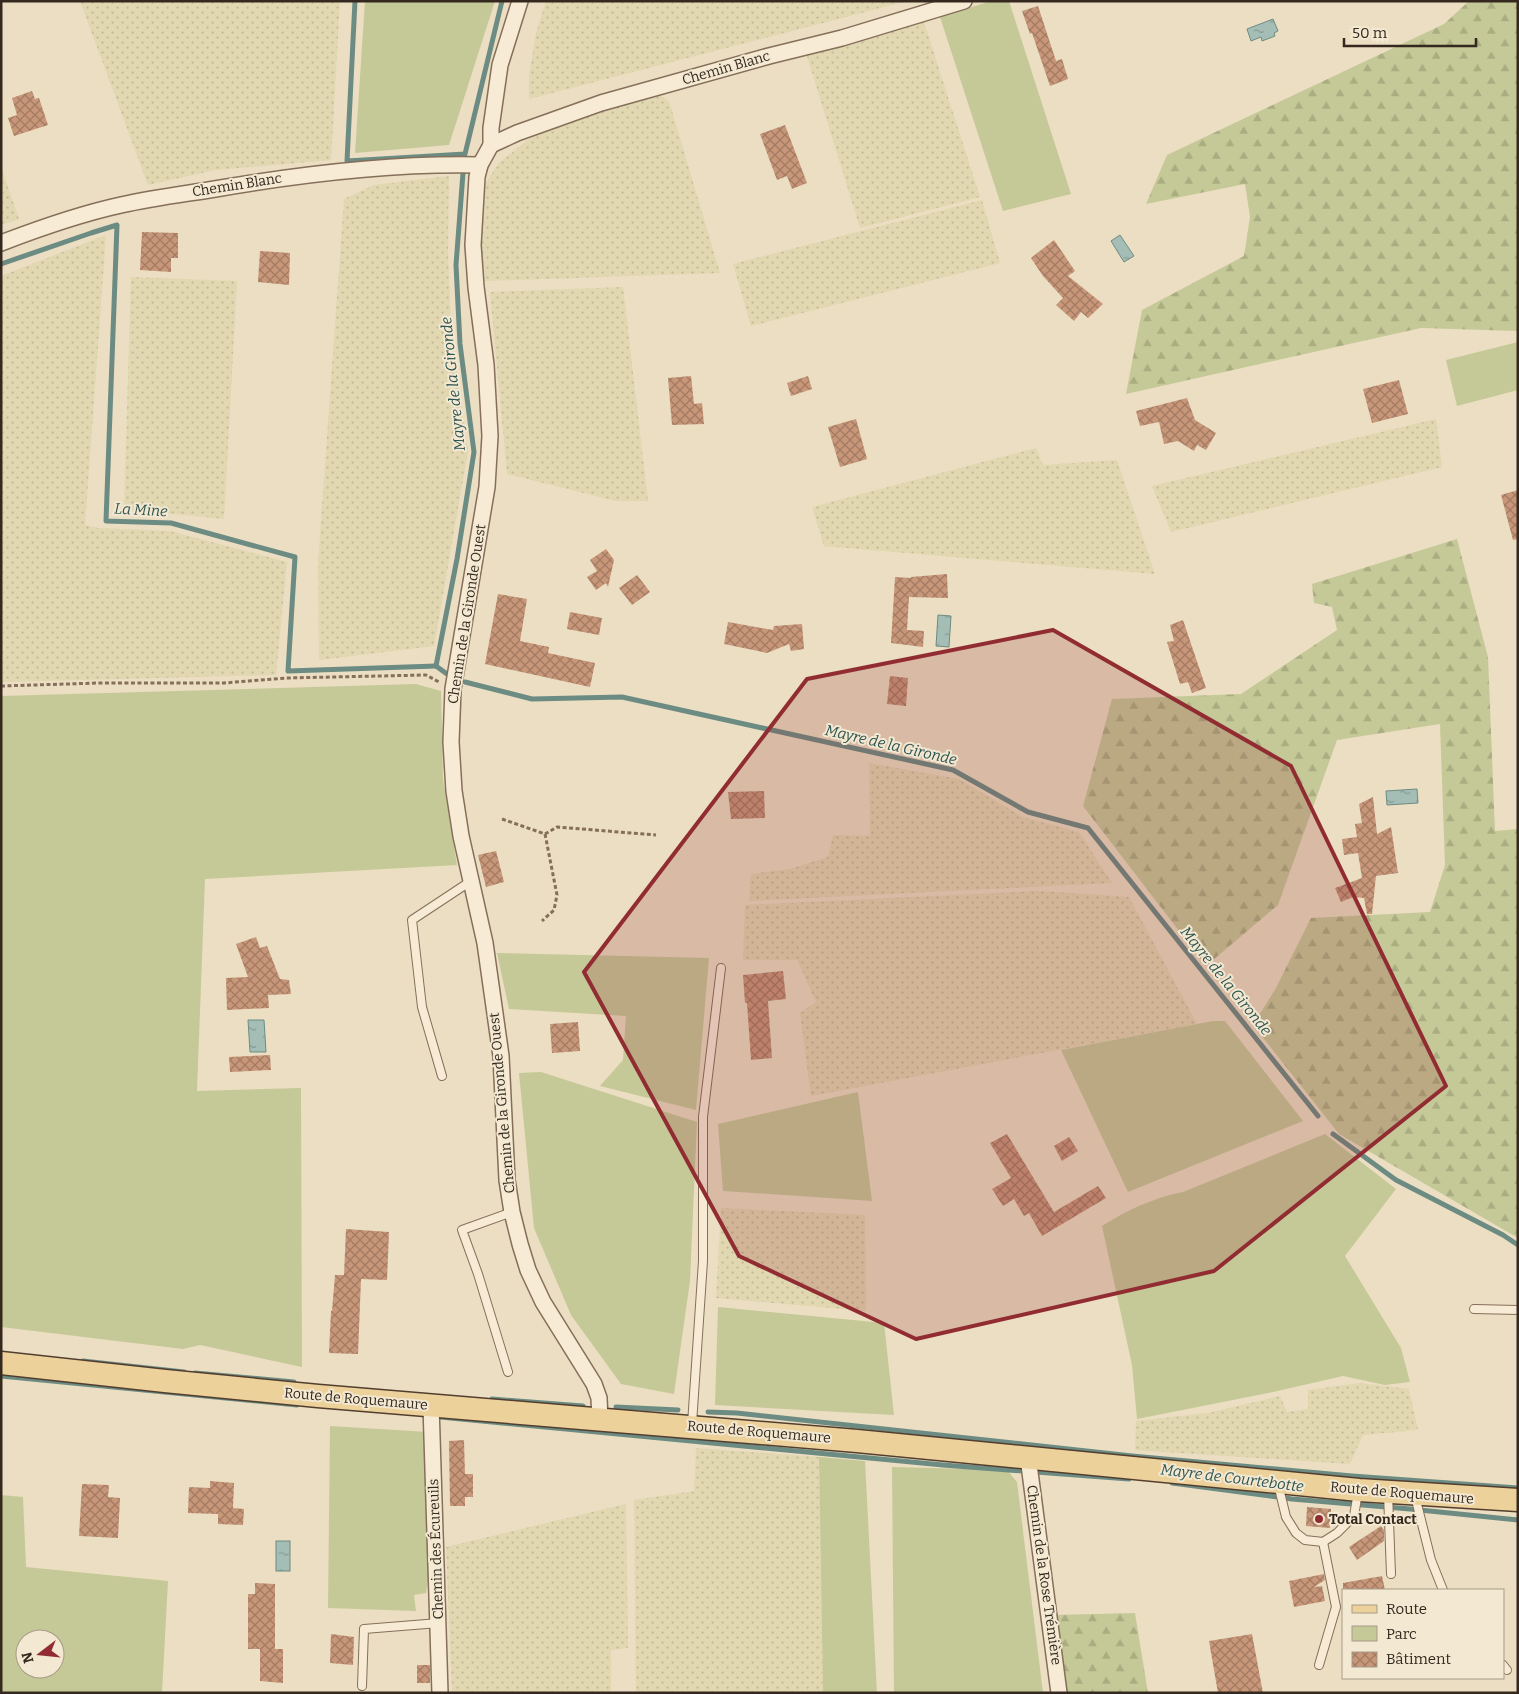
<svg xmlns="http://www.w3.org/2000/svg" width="1519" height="1694" viewBox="0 0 1519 1694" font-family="Bitter,serif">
<defs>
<pattern id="farmland-dots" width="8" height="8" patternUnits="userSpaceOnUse" patternTransform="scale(1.25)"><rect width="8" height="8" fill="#e1d7b0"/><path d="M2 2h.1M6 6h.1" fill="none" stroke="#c2b997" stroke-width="1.8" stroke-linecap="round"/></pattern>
<pattern id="forest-firs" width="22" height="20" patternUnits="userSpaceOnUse" patternTransform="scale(1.25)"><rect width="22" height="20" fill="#c5c997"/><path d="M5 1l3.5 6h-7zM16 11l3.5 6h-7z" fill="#aaad82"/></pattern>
<pattern id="water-ripples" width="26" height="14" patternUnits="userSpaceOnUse" patternTransform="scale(1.25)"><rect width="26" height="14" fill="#a4beb6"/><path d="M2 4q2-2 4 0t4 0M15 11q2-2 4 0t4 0" fill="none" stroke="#869a93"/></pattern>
<pattern id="building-cross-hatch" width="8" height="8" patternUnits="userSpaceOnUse" patternTransform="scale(1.25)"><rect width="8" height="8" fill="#c8977a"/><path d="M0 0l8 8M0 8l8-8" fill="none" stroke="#a37b63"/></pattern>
</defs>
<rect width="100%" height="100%" fill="#ecdec2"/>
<g fill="url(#farmland-dots)">
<polygon points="80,1 340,1 331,160 215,170 148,185"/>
<polygon points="546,1 908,1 529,99 529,76 536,33"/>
<polygon points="924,22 980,197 860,228 806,53"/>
<polygon points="657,93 669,101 720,273 485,281 481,250 485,184 499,163 533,136 570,117"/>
<polygon points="1,167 19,219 1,225"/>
<polygon points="449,176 448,252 451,332 468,451 434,646 319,660 318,564 344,199 374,185"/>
<polygon points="982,200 1000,263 751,326 733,264"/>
<polygon points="106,235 85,525 98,528 170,531 287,562 276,675 1,682 1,276"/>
<polygon points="131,277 237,281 224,519 124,509"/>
<polygon points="623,287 648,501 616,501 507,474 490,292"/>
<polygon points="1436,419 1442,467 1171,532 1152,486"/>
<polygon points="1036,448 1043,465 1117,460 1155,574 824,546 812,507"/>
<polygon points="869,763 959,779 1023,817 1079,832 1112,883 749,901 751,874 790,869 828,857 833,835 870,836"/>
<polygon points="1039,891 1129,897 1197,1024 811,1096 800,1013 816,1002 797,960 743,960 745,905"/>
<polygon points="721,1208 865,1215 866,1311 716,1298"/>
<polygon points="1360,1383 1409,1389 1418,1430 1363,1435 1350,1464 1135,1450 1136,1421 1208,1413 1280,1396 1287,1412 1308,1409 1308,1390"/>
<polygon points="696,1448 819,1457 823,1693 636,1693 634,1500 694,1491"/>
<polygon points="626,1504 628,1648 611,1650 611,1693 452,1693 446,1547"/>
</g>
<g fill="#c5c997" fill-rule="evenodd">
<polygon points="365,1 495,1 449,145 355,153"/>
<polygon points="991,1 1009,1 1071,194 1003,211 940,17"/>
<polygon points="1518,342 1518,390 1457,406 1446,360"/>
<polygon points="416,684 441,691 443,780 457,865 205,879 197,1091 301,1088 302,1367 200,1345 183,1349 1,1327 1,696"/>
<polygon points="497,953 709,958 696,1110 600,1086 623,1060 626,1016 509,1009"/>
<polygon points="1213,1021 1225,1021 1303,1121 1128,1192 1061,1050"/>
<polygon points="541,1072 697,1122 690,1281 674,1394 621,1384 571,1315 534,1228 519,1073"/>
<polygon points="858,1092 872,1201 723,1191 718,1124"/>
<path d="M1325,1134l71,55 -51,67 56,92 9,34 -25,3 -42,-9 -70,16 -136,27 -5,-54 -30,-139c25,-16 51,-28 81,-34z"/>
<polygon points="718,1307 884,1323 894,1415 715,1405"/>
<polygon points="330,1426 428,1432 432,1556 426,1593 414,1595 416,1611 328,1608"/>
<polygon points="819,1457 865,1461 877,1693 823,1693"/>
<polygon points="892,1467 1007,1470 1017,1482 1043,1693 894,1693"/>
<path d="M1,1495l22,2 3,70 142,14 -6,112h-161zM25,1639h30v30h-30z"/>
</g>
<g fill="url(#forest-firs)">
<polygon points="1469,1 1518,1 1518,331 1421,328 1126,394 1142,310 1244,256 1250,217 1245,184 1146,204 1167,155 1444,24"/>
<polygon points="1457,539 1488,657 1495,831 1518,829 1518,1238 1339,1134 1253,1025 1276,988 1311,918 1430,912 1445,865 1440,724 1337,740 1278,905 1206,966 1083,806 1112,699 1241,694 1337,630 1332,607 1314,603 1312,584"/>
<polygon points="1135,1613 1148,1693 1065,1693 1055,1615"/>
</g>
<g fill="url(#water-ripples)" stroke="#6c8c83">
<polygon points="1273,19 1278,31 1274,33 1275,36 1262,41 1261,37 1251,41 1247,29"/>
<polygon points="1120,235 1134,256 1124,262 1111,241"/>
<polygon points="938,615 951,616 949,647 936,646"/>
<polygon points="1417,789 1418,803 1387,805 1386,791"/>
<polygon points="248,1020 264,1020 266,1052 250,1052"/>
<rect x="276" y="1541" width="14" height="30"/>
</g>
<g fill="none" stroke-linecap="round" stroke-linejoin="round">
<g stroke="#6c8c83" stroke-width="5">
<polyline points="355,1 347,161 465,154 502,1"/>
<polyline points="1,264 91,233 117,225 106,521 171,523 295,557 288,671 436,666"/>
<polyline points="436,666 457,559 474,452 460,344 456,265 463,173"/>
<polyline points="436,666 447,674"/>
<polyline points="465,682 532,699 622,697 953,770 1028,812 1088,828 1318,1116"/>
<polyline points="1333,1134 1396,1180 1503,1235 1518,1245"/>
<polyline points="83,1361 184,1372"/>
<polyline points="195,1373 294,1382"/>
<polyline points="1,1376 297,1405"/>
<polyline points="492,1399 583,1406"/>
<polyline points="616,1407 678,1410"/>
<polyline points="708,1412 737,1413 1132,1456 1352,1476 1518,1488"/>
<polyline points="440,1417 943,1465 1129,1479"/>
<polyline points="1172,1483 1292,1499 1410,1509 1518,1520"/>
</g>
</g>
<g fill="url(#building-cross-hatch)">
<polygon points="1038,6 1056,61 1062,59 1068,79 1050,86 1032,33 1030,34 1022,11"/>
<polygon points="32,91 35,99 39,98 48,125 14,136 8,118 17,115 12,98"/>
<polygon points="785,125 807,183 792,189 787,176 777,180 760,134"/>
<polygon points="142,232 178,233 178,258 171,258 171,272 140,270"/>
<polygon points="1054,240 1075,271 1068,276 1103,304 1088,318 1081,312 1074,321 1056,305 1063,298 1043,276 1031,258"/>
<polygon points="260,251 290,253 289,285 258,282"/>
<polygon points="691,376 694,404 702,403 704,424 672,425 668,378"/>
<polygon points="808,376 812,389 791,396 787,383"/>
<polygon points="1399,380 1408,414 1372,423 1363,389"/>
<polygon points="1187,398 1195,420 1216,433 1206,450 1197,445 1194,451 1178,441 1164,444 1159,422 1140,426 1136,411"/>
<polygon points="856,419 867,459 840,467 828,427"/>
<polygon points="1518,490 1518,539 1513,540 1501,495"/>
<polygon points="606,549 614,560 608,587 606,583 596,590 587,577 597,571 590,560"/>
<polygon points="947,574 948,598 909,597 907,630 924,631 923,647 891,643 895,577 911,578 911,577"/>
<polygon points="637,575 650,592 632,605 619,588"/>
<polygon points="498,594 527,599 520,641 549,647 548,653 595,663 590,687 485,664"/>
<polygon points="570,612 602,618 599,635 567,629"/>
<polygon points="1183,620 1206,688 1192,693 1188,682 1180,684 1167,642 1174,641 1170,625"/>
<polygon points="728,622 773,630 774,626 802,624 804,649 791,651 789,644 767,653 724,644"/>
<polygon points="890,676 908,678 906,706 887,704"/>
<polygon points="764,791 765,818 731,819 728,792"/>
<polygon points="1373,797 1377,834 1391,827 1398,873 1376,876 1372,914 1367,914 1364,898 1353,897 1341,902 1335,888 1362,878 1358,853 1344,855 1342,839 1357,837 1355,824 1362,823 1359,804"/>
<polygon points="496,851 504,882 486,887 478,855"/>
<polygon points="256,937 260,948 267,946 280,979 289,980 291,994 268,995 269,1008 227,1010 226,978 248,977 236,944"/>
<polygon points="783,971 786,999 768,1001 772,1058 751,1060 747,1003 745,1003 743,975"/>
<polygon points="578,1022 580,1051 552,1053 550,1024"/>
<polygon points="270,1055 271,1070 230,1072 229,1057"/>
<polygon points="1007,1134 1054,1212 1098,1186 1106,1198 1042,1236 1029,1213 1024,1216 1014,1199 1003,1206 992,1189 1011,1178 990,1143"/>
<polygon points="1069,1137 1078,1151 1062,1161 1054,1146"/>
<polygon points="346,1229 389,1232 387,1280 361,1279 358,1354 329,1353 331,1311 332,1311 335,1275 344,1275"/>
<polygon points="464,1440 465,1474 473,1474 473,1497 465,1497 465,1506 450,1506 449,1441"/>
<polygon points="210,1481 234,1483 233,1508 244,1509 243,1525 218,1524 218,1514 188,1513 189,1487 210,1488"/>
<polygon points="82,1484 109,1485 108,1497 120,1498 118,1538 79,1536"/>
<polygon points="1307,1507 1331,1509 1330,1528 1306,1526"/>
<polygon points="1381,1526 1384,1530 1384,1541 1357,1560 1349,1547"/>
<polygon points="1324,1574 1325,1580 1314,1587 1322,1586 1325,1601 1294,1607 1289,1581"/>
<polygon points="1382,1576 1385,1590 1343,1590 1343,1583"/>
<polygon points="255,1583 275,1584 275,1649 283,1649 283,1683 260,1681 260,1649 248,1649 248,1594 255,1594"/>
<polygon points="331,1634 354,1637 353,1665 330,1663"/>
<polygon points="1252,1634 1263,1693 1218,1693 1209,1641"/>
<rect x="417" y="1665" width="13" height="18"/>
</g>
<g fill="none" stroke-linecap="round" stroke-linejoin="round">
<defs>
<g id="service">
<polyline points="442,1076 422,1007 412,920 471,881"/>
<polyline points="1474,1309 1518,1310"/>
<polyline points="508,1372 478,1274 462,1230 512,1212"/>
<polyline points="692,1424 703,1261 703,1117 721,968"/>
<polyline points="1278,1484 1286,1517 1296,1533 1305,1540 1323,1542 1337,1533 1354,1516 1358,1492"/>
<polyline points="1388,1493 1391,1574"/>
<polyline points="1415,1496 1431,1560 1443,1590"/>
<polyline points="1319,1665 1336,1607 1323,1542"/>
<polyline points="1503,1665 1507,1670"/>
<polyline points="362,1686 364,1629 439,1623"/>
</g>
<g id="minor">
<polyline points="520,1 500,65 491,128 491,145 480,165 477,177 473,245 476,287 486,365 490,436 487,487 453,689 451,742 454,791 461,836 485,943 501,1056 507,1180 512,1212 520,1244 528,1270 543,1302 594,1384 599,1398 600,1420"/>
<polyline points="491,145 517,133 601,103 769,56 842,38 964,1"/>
<path d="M1,243c39,-15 79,-29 120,-38 31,-7 63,-11 94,-16 87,-15 176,-26 265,-24"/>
<polyline points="431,1405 440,1693"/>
<polyline points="1028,1457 1059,1693"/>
</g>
<polyline id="primary" points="1,1363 165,1381 318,1396 857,1441 1359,1490 1518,1500"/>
</defs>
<use href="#service" stroke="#856f5a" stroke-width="10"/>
<use href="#minor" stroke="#856f5a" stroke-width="18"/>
<use href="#primary" stroke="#523e2e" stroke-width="25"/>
<g stroke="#856f5a" stroke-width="3" stroke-dasharray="4 2.5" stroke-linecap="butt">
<polyline points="1,686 99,683 224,683 286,678 426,675 439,682"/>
<polyline points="502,819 545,834 557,895 554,910 542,921"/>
<polyline points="545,834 557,827 656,835"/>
</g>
<use href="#service" stroke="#f7ebd5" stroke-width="8"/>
<use href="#minor" stroke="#f7ebd5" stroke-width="15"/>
<use href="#primary" stroke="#edd19b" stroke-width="22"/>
</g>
<path fill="#912d32" fill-opacity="0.2" stroke="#912d32" stroke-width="4" stroke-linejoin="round" d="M1053,630l238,136 155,320 -232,185 -298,68 -177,-83 -155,-284 223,-293z"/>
<circle fill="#912d32" stroke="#f3e8d1" stroke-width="2" cx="1319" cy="1519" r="5"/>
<g text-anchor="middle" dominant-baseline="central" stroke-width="4" stroke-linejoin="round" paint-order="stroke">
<g font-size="14" fill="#35281e" stroke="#f3e8d1">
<text transform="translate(726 68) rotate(-16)">Chemin Blanc</text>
<text transform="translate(237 185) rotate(-9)">Chemin Blanc</text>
<text transform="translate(467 614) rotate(-81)">Chemin de la Gironde Ouest</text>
<text transform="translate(502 1103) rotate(-95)">Chemin de la Gironde Ouest</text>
<text transform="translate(356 1399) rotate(5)">Route de Roquemaure</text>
<text transform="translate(759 1432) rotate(5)">Route de Roquemaure</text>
<text transform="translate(1402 1493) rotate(5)">Route de Roquemaure</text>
<text transform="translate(436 1549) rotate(-92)">Chemin des Écureuils</text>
<text transform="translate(1044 1575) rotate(82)">Chemin de la Rose Trémière</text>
</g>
<g font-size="14" font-weight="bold" fill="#35281e" stroke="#f3e8d1" text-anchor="start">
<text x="1329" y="1519">Total Contact</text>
</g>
<g font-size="15" font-style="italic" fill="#2e5450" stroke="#f3e8d1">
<text transform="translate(453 384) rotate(-96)">Mayre de la Gironde</text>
<text transform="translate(141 510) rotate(3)">La Mine</text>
<text transform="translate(891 745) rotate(13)">Mayre de la Gironde</text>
<text transform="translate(1226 981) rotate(51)">Mayre de la Gironde</text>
<text transform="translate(1232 1478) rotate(7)">Mayre de Courtebotte</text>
</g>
</g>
<rect width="1519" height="1694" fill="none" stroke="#35281e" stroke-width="5"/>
<rect x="1342" y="1589" width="162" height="90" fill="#f3e8d1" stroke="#a79b89"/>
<rect x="1352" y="1605" width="25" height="8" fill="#edd19b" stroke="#a79b89"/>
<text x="1386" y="1614" font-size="15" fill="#35281e">Route</text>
<rect x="1352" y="1626" width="25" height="15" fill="#c5c997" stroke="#a79b89"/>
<text x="1386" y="1639" font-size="15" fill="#35281e">Parc</text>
<rect x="1352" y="1652" width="25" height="15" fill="url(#building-cross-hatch)" stroke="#a79b89"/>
<text x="1386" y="1664" font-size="15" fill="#35281e">Bâtiment</text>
<g transform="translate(40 1654) rotate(254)"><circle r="24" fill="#f3e8d1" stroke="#a79b89"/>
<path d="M0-4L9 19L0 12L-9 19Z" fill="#912d32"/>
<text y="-8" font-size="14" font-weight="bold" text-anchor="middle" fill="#35281e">N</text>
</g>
<path d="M1344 38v8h132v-8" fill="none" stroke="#35281e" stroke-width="2.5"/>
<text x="1352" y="38" font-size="15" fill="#35281e" stroke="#f3e8d1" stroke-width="4" paint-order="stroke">50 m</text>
</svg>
